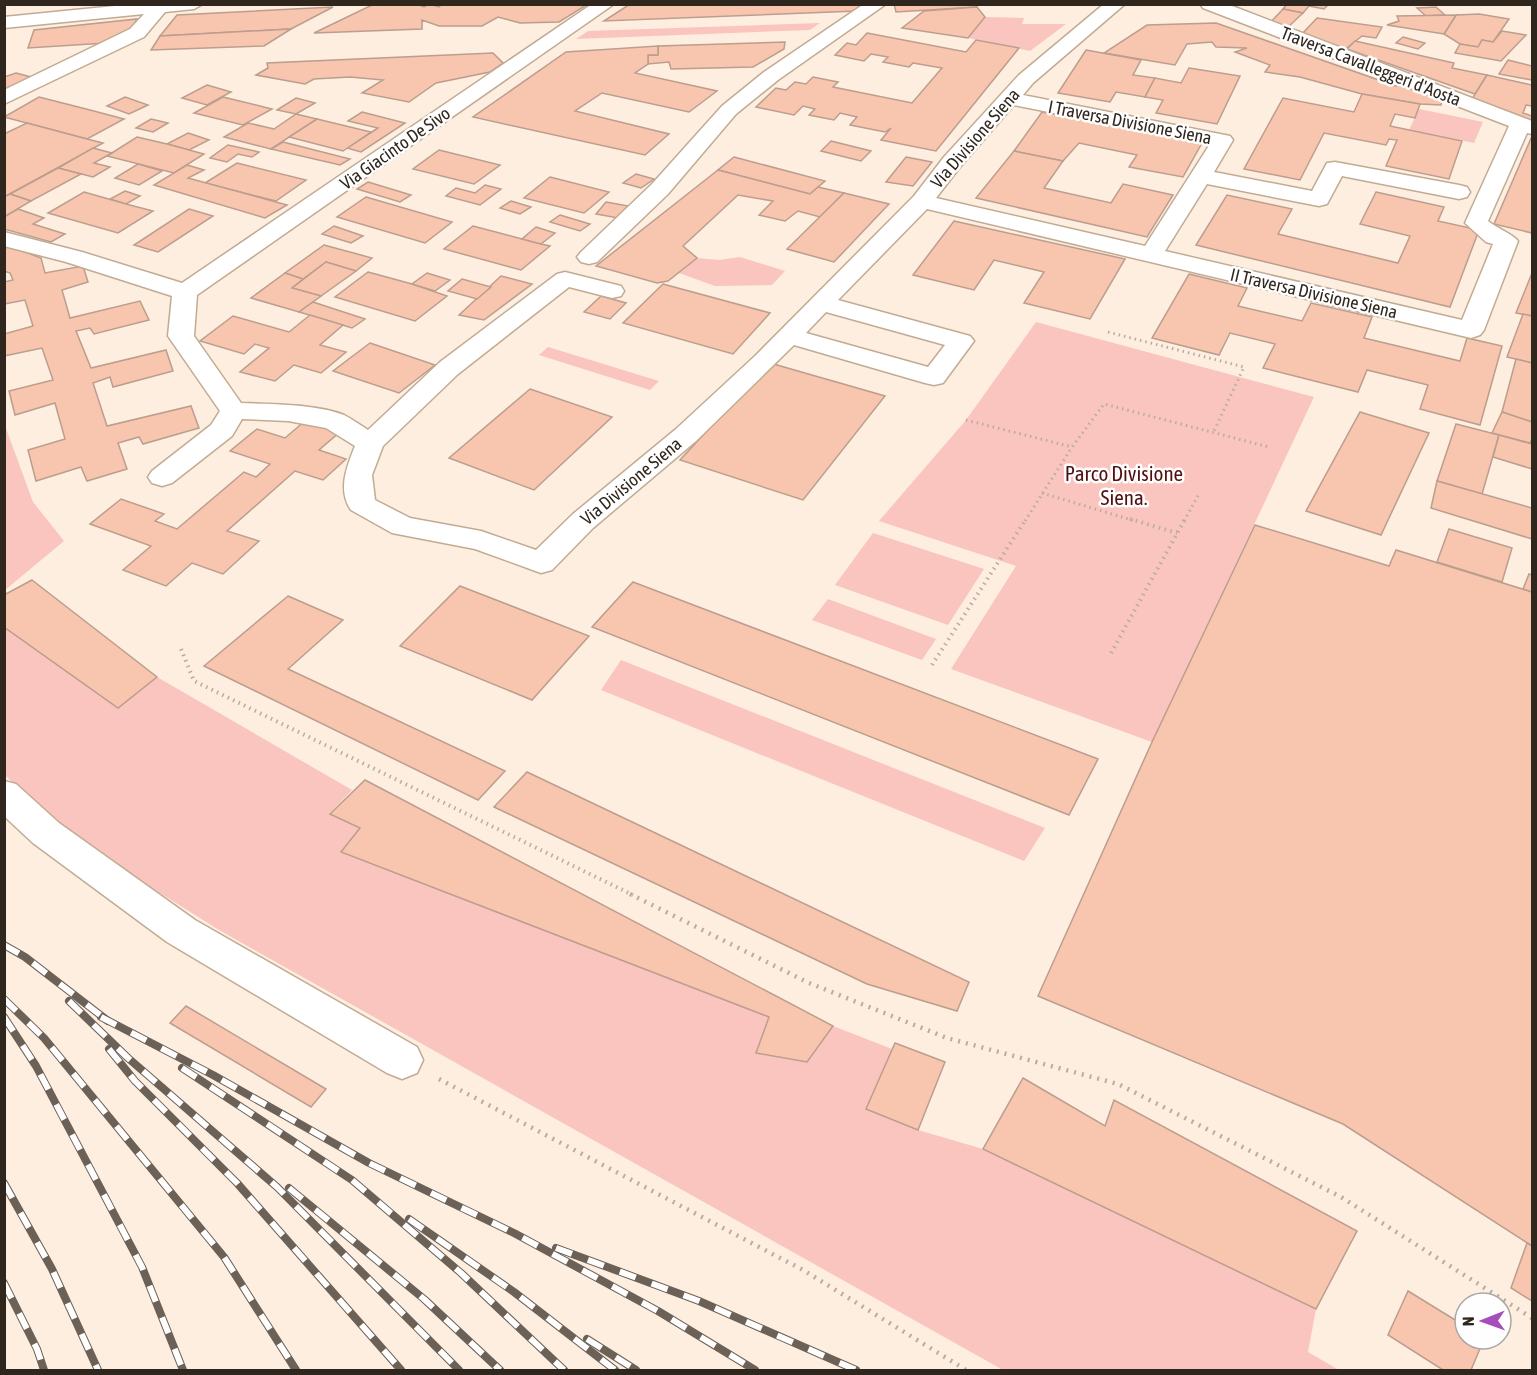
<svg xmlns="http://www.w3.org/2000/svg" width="1537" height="1375" viewBox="0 0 1537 1375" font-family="'Asap Condensed',sans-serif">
<rect width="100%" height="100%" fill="#fdeedf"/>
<g fill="#fac4bf">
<polygon points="985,17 1024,18 1022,24 1066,24 1030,51 968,38"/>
<polygon points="820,23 810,30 576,39 588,31"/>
<polygon points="1419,109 1483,122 1474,143 1409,130"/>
<polygon points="740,257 785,271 772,285 715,286 679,273 697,258 719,260"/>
<polygon points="1036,322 1314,397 1152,742 951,669 1016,566 879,521 966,420"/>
<polygon points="548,347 659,381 650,390 539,355"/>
<polygon points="4,423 33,502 64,541 5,590"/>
<polygon points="873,533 984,569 948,625 835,585"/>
<polygon points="828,599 936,639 922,660 812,620"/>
<polygon points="4,627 118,708 157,677 352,790 330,813 360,828 342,852 769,1017 757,1053 807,1062 833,1026 892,1049 867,1110 918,1130 983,1149 1316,1309 1308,1352 1339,1370 1003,1370 219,930 117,866 38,807 5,775"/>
<polygon points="621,660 1045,828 1024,861 601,690"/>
</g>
<g fill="#f8c6ae" stroke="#bc9d8e" stroke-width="1.5">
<polygon points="374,4 416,4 424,7 429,4 439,7 442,4 588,4 559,22 520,23 498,17 482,26 439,26 422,20 422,29 314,33"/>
<polygon points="630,4 865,4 857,11 604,21"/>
<polygon points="894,4 976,4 977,7 896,12"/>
<polygon points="1287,4 1329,4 1324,9 1309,6 1303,13 1283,9"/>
<polygon points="333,7 291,29 160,36 177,15"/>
<polygon points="977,7 985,17 968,38 902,28 924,11"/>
<polygon points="1436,7 1445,15 1426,16 1417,8"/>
<polygon points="1283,9 1303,13 1286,29 1269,24"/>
<polygon points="1479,14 1509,19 1493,42 1482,40 1478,47 1460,44 1444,34 1456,15"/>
<polygon points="1456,15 1444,34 1387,25 1399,21 1397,16"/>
<polygon points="1317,18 1382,27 1376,38 1362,36 1343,51 1301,35"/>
<polygon points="137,19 131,30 106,43 28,48 34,30"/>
<polygon points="1216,23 1396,86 1399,82 1443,96 1441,105 1420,104 1362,94 1300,77 1265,72 1270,65 1235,52 1247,48 1216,47 1212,42 1187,44 1175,65 1104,53 1147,25"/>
<polygon points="291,29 264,46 151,50 160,36"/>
<polygon points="1502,31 1526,35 1501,61 1455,53 1460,44 1478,47 1482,40 1493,42"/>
<polygon points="867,33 966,52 976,40 1019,48 936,151 881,140 891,128 885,132 850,125 857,117 840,113 834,120 809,115 815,109 803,106 794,115 756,107 776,88 786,90 795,82 806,84 813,77 838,82 833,87 912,103 942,68 913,63 909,67 883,62 888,57 871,54 864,61 835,55 847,43 856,45"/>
<polygon points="1403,37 1425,43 1418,49 1396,43"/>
<polygon points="1355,41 1454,63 1452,68 1487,75 1475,94 1347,49"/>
<polygon points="785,42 784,49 753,67 671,69 669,62 648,64 648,55 658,55 658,46"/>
<polygon points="658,46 658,55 648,55 648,64 635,73 717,91 689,112 602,93 575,111 669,134 645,155 473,117 566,52"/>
<polygon points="1086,50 1141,60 1133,75 1155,78 1145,97 1116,92 1110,102 1058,93"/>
<polygon points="493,53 503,63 490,72 436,83 409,102 362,93 383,80 350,77 314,79 305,84 256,75 268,68 267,63"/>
<polygon points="1508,60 1532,66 1532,80 1499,74"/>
<polygon points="1189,68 1240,76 1217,124 1156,113 1163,100 1145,97 1155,78 1181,83"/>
<polygon points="16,73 31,77 4,90 4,77"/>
<polygon points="1487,75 1532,85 1532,106 1526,105 1523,113 1532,116 1532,121 1472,99"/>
<polygon points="207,85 231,92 207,105 182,98"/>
<polygon points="1362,94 1420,104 1415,118 1395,114 1390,126 1462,141 1449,179 1386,166 1397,140 1389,139 1386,145 1324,133 1300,180 1244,169 1283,98 1354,112"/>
<polygon points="39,97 90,110 124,119 87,139 4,117"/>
<polygon points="125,97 148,105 129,114 107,106"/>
<polygon points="223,97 272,109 243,125 194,113"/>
<polygon points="296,98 315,103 296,114 277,110"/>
<polygon points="362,112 405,123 361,152 347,148 378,128 348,121"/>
<polygon points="1042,112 1202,143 1183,177 1129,167 1137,155 1079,143 1063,161 1014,151"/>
<polygon points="296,114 317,119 271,149 224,137 248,123 274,129"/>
<polygon points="151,119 168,123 153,132 136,128"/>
<polygon points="317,119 371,132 343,151 289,137"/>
<polygon points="27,123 87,139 103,143 4,197 4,134"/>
<polygon points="188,133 209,140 189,150 167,144"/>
<polygon points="1532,136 1532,233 1494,224"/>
<polygon points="137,137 167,144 204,154 174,173 107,156"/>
<polygon points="831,141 871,151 861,161 821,151"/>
<polygon points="283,142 350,159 340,165 271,149"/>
<polygon points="228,145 259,152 252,157 238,154 227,162 210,158"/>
<polygon points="93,148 112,153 94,163 110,167 93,177 58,168"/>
<polygon points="439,150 500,165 474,184 413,169"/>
<polygon points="1014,151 1063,161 1044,188 1111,203 1123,184 1173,195 1147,237 976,198"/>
<polygon points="734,157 825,181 810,194 718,170"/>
<polygon points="906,157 932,162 913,186 886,182"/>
<polygon points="237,163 306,180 276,201 205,183"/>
<polygon points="138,164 162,171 139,185 115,178"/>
<polygon points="187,165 204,170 188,178 287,205 265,218 154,185"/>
<polygon points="58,168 81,174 31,201 10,194"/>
<polygon points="718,170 810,194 818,187 844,193 820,217 798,211 785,221 759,215 773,201 738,195 683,246 697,258 668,281 657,283 596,266"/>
<polygon points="636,174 654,179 641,188 623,183"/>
<polygon points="550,177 609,192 584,213 524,198"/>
<polygon points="368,182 411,195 400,202 357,189"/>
<polygon points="485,185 501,189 480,205 446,196 456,188 475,193"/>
<polygon points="125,191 140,196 126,204 110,199"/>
<polygon points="84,192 126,204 153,211 118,233 48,213"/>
<polygon points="1376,192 1444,207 1438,221 1479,230 1450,307 1196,245 1227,195 1292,209 1278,234 1398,263 1410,236 1360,224"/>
<polygon points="844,193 889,204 834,262 787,249"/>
<polygon points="10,194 31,201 4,217 4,197"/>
<polygon points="366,197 452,222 425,243 337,217"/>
<polygon points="511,201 531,207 520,214 500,208"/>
<polygon points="606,202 628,206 618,218 596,214"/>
<polygon points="18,209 44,218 33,224 65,234 51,242 4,229 4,217"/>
<polygon points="189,209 213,216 158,252 134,245"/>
<polygon points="560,215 590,224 580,231 550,222"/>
<polygon points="954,221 1125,259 1090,319 1024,303 1044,272 994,260 974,290 913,275"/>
<polygon points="334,226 363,236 351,243 322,234"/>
<polygon points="473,226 541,244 550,246 521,270 444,249"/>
<polygon points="536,227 555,233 541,244 522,239"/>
<polygon points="4,244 41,258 45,273 83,266 88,282 62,290 70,318 140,301 149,320 94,334 90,328 76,331 91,368 166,350 173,371 113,387 110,377 93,383 107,426 191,406 199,428 143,444 139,437 118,443 127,469 87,481 81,467 36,481 28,450 65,439 55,403 15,415 9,391 53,380 42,348 4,356 4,334 33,326 25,300 4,304 4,282 13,280 10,273 4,271"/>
<polygon points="324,245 372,258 356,271 326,262 303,279 285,273"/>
<polygon points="326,262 356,271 321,296 292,288"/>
<polygon points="368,272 412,284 447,296 415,321 335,297"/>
<polygon points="285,273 303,279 292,288 321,296 299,312 251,298"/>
<polygon points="427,273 450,280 435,291 412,284"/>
<polygon points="1532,273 1532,316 1516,313"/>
<polygon points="1189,274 1247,288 1238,306 1302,321 1311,303 1372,317 1364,338 1460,361 1467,338 1502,346 1480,425 1420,409 1428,385 1367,370 1358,392 1263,368 1275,344 1230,333 1219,355 1152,338"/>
<polygon points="501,276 532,284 484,320 459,315"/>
<polygon points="462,279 491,287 477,299 448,291"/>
<polygon points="663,284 770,313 733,354 623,323"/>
<polygon points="601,296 626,303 610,319 584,312"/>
<polygon points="313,302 365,319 352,328 299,312"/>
<polygon points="1523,314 1532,316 1532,363 1507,357"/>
<polygon points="310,315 343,325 320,345 346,352 321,373 294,365 275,381 240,372 269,348 255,344 244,354 200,341 233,316 289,332"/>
<polygon points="370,343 435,365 399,393 333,371"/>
<polygon points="1516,359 1532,363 1532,422 1502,412"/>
<polygon points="770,363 885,396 803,500 680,460"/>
<polygon points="530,389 612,417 534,490 449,458"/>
<polygon points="1360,412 1429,433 1381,535 1306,511"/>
<polygon points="1502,412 1532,422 1532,439 1530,443 1492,433"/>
<polygon points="306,420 341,431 319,450 346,459 323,480 295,471 227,531 259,541 223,574 192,563 166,586 123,570 151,546 90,524 121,499 164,514 155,521 177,529 244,472 256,477 270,464 230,451 257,429 285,438"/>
<polygon points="1456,424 1499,435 1482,494 1437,481"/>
<polygon points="1499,435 1532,444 1532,469 1493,457"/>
<polygon points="1437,481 1532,508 1532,539 1431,508"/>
<polygon points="1255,525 1389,566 1396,550 1532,592 1532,1246 1343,1124 1038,996 1152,742"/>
<polygon points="1449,529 1512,548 1502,582 1437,562"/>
<polygon points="1529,574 1532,575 1532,592 1523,589"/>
<polygon points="32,580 157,677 118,708 4,627 4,595"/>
<polygon points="633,582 1098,759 1069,815 592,627"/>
<polygon points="460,586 589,636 532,700 400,646"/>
<polygon points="288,596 343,620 288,669 505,771 478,800 204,666"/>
<polygon points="527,772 969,982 957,1011 867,984 494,807"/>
<polygon points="365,780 833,1026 807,1062 756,1053 769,1017 341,852 360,828 330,814"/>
<polygon points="186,1006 326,1089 311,1107 170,1023"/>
<polygon points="895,1043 945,1062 918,1130 866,1109"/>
<polygon points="1023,1078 1105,1126 1114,1100 1357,1231 1316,1309 983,1149"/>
<polygon points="1527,1243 1532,1246 1532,1301 1511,1288"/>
<polygon points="1408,1291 1465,1326 1465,1339 1484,1339 1471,1370 1443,1370 1388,1335"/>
</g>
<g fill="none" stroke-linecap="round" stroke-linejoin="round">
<defs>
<g id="minor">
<polygon points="135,4 203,4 194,9 165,12 144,37 4,104 4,90 130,29 144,14 4,28 4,17"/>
<path d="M592,4h22l-417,291 -3,41 47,67c29,1 76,1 103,12 8,4 16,10 24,15l72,-68 117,-88 8,-2 56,14 3,5 -3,5 -9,2 -43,-11 -111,87 -75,72 -11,29 3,25 35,18 71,13 55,19 37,-36 103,-85 79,-73 159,-160 30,-39 75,-82 85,-71h21l-92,79 -10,12 207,41 3,4 -19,32 98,19 15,-28 8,-1 124,23 8,2 3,5 -3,5 -8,2 -117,-23 -15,28 -8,2 -112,-22 -42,67 297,69 31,-76 -7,-2 -21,-19 44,-97 -306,-118 -3,-4h27l305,117v13l-5,-1 -39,88c8,7 25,13 30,20l-34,89 -4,5 -9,3 -544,-129 -89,91 132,36 4,5 -31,42 -9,2 -9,-2 -131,-38 -98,96 -103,87 -41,42 -11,3 -66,-24 -83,-16 -41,-23c-14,-20 -4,-44 4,-64l-29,-18 -38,-7 -46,-2 -10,17 -60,47 -10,3 -10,-3 -4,-6 4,-6 59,-46 9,-14 -52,-75 4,-40 -106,-34 -62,-16v-14l78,20 100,31zM1014,105l196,39 -65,102 -209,-48 24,-31zM826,312l119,33 -17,22 -122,-34z"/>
<polygon points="864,4 886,4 778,80 736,114 668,194 597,262 589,264 581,262 577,257 581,252 652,184 722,106 764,72"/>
<polygon points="4,781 16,784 59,823 195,920 417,1047 423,1060 417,1073 402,1079 387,1073 167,942 33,843 4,816"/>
</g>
</defs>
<use href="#minor" stroke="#c2ab93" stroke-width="3"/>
<g stroke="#baada0" stroke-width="3" stroke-dasharray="1.5 4" stroke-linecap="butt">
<polyline points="1108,332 1244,367 1213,433"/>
<polyline points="966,420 1072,447 1104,404 1269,447"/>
<polyline points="1042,493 1135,521"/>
<polyline points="1025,521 1072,447"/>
<polyline points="1184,521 1199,494"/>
</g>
<g stroke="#baada0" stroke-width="4" stroke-dasharray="1.5 4.5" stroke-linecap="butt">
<polyline points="1130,519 1177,533"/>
<polyline points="181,649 194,681 633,895"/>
<polyline points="1111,653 1185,519"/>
<polyline points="932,665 1026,519"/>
</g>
<g stroke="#baada0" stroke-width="4.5" stroke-dasharray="2 6" stroke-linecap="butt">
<polyline points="630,894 809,983 947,1038 1118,1084 1341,1197 1532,1318"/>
<polyline points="439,1079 803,1270 966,1370"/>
</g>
<use href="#minor" fill="#fff" fill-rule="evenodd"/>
<defs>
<g id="rail">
<polyline points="4,945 25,957 108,1021"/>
<polyline points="4,999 44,1038 224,1257 296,1370"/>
<polyline points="69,1001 128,1058 277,1187 459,1370"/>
<polyline points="4,1017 36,1066 142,1267 183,1370"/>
<polyline points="101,1017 213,1075 369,1163 514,1233 658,1311 755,1370"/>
<polyline points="109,1049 135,1081 237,1183 401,1370"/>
<polyline points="182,1068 352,1180 461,1273 564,1370"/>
<polyline points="4,1183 52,1269 98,1370"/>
<polyline points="289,1188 424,1299 500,1370"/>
<polyline points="409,1219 514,1292 615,1370"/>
<polyline points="556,1248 699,1301 856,1370"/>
<polyline points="4,1283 37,1349 44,1370"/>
<polyline points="587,1339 636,1370"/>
</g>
</defs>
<use href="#rail" stroke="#6c6157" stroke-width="8"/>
<use href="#rail" stroke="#fefefe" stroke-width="6" stroke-dasharray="17" stroke-linecap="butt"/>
</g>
<g text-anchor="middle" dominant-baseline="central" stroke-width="5" stroke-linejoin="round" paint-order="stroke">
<g font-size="18" fill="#2f261d" stroke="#fefefe">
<text transform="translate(1371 66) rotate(21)">Traversa Cavalleggeri d'Aosta</text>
<text transform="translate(1130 122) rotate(11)">I Traversa Divisione Siena</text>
<text transform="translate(975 138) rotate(-49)">Via Divisione Siena</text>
<text transform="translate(395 148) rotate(-35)">Via Giacinto De Sivo</text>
<text transform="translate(1314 293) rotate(13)">II Traversa Divisione Siena</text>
<text transform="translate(631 481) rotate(-40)">Via Divisione Siena</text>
</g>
<g font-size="21" fill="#500f10" stroke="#fefefe">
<text x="1124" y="473">Parco Divisione<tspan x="1124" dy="24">Siena.</tspan></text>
</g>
</g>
<rect width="1537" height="1375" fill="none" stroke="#2f261d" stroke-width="12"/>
<g transform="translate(1483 1321) rotate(269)"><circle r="28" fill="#fefefe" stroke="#aba8a4" stroke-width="1.5"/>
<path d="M0-4.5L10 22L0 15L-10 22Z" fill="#a54ebb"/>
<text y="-9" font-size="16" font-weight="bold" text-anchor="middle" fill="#2f261d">N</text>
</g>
</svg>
